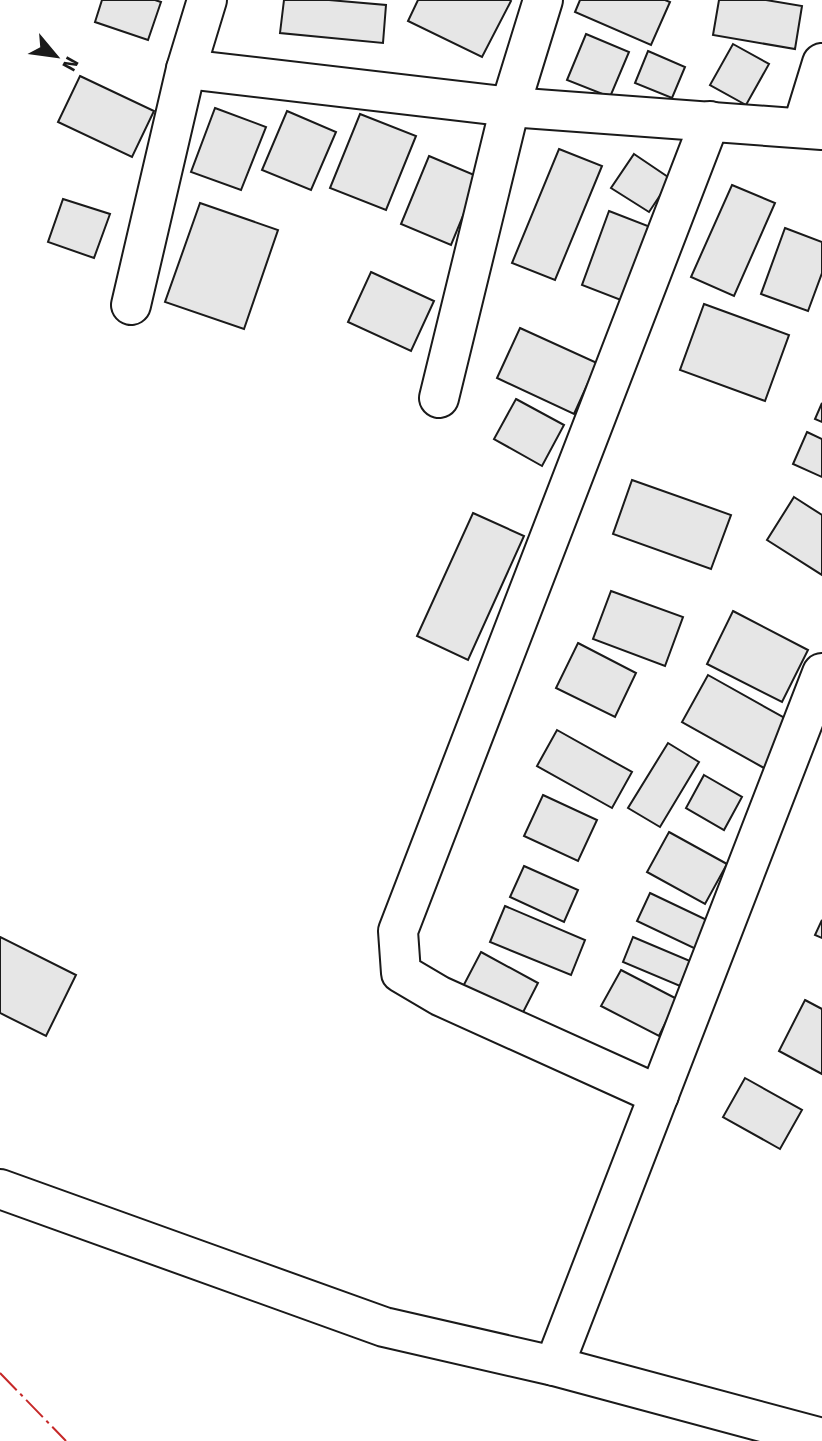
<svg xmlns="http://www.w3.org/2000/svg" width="822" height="1441" viewBox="0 0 822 1441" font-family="'Fira Sans',sans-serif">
<rect width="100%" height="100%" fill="#fff"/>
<g fill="#e6e6e6" stroke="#1a1a1a" stroke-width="2">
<polygon points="102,0 155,0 161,2 148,40 95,22"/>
<polygon points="284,0 329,0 386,5 383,43 280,33"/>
<polygon points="418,0 510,0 511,1 482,57 408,21"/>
<polygon points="580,0 665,0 670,2 651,45 575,12"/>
<polygon points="719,0 766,0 802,6 795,49 713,35"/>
<polygon points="586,34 629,52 610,97 567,80"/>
<polygon points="733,44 769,64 746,105 710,85"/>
<polygon points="648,51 685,67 672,98 635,83"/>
<polygon points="80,76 154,111 132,157 58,122"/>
<polygon points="215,108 266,127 241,190 191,172"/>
<polygon points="287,111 336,132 311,190 262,170"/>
<polygon points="360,114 416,136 386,210 330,188"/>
<polygon points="559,149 602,166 555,280 512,263"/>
<polygon points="634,154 671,179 649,212 611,188"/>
<polygon points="429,156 479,177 451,245 401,224"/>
<polygon points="732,185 775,203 734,296 691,277"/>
<polygon points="63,199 110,214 94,258 48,242"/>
<polygon points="200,203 278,230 244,329 165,302"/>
<polygon points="609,211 653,228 626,302 582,285"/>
<polygon points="785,228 822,242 822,273 808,311 761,294"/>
<polygon points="371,272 434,301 411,351 348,322"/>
<polygon points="704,304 789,335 765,401 680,370"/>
<polygon points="520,328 597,363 574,414 497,378"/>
<polygon points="516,399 564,425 542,466 494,439"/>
<polygon points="822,403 822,422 815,419"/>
<polygon points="807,432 822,439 822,477 793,464"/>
<polygon points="632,480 731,515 711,569 613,534"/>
<polygon points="794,497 822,515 822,575 767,540"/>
<polygon points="473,513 524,536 468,660 417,636"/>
<polygon points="611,591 683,617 665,666 593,639"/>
<polygon points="733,611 808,650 782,702 707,664"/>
<polygon points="578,643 636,673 615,717 556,688"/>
<polygon points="708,675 790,721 764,768 682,722"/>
<polygon points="557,730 632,772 612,808 537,766"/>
<polygon points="668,743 699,762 660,827 628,808"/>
<polygon points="704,775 742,797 724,830 686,808"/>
<polygon points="543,795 597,820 578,861 524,836"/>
<polygon points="669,832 727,864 705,904 647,872"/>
<polygon points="524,866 578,890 564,922 510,897"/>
<polygon points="650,893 711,922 698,950 637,921"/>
<polygon points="505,906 585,940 571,975 490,942"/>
<polygon points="822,920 822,938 815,935"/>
<polygon points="0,937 76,975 46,1036 0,1013"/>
<polygon points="633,937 690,961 680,986 623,962"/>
<polygon points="481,952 538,983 516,1026 458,996"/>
<polygon points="621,970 677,999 659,1036 601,1006"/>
<polygon points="805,1000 822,1009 822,1074 779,1051"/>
<polygon points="745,1078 802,1110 780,1149 723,1117"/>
</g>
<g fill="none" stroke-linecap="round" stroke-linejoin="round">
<defs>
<g id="minor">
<polyline points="186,69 510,107 822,130"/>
<polyline points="802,128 822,63"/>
<polyline points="131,305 186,69 207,0"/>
<polyline points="439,398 510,107 543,0"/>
<polyline points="659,1095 440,996 401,973 398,931 710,121"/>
<polyline points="0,1189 384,1327 554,1366 822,1438"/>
<polyline points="554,1366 822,673"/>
</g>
</defs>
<use href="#minor" stroke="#1a1a1a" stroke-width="42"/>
<use href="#minor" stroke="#fff" stroke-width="38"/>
<polyline stroke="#c62828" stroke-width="2" stroke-dasharray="24 5 3.5 5" stroke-linecap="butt" points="0,1373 66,1441"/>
</g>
<g transform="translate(56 56) rotate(119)" stroke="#ffffff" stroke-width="5" paint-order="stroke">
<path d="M0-5L12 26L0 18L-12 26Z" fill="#1a1a1a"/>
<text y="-10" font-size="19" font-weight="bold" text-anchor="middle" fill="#1a1a1a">N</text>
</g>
</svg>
